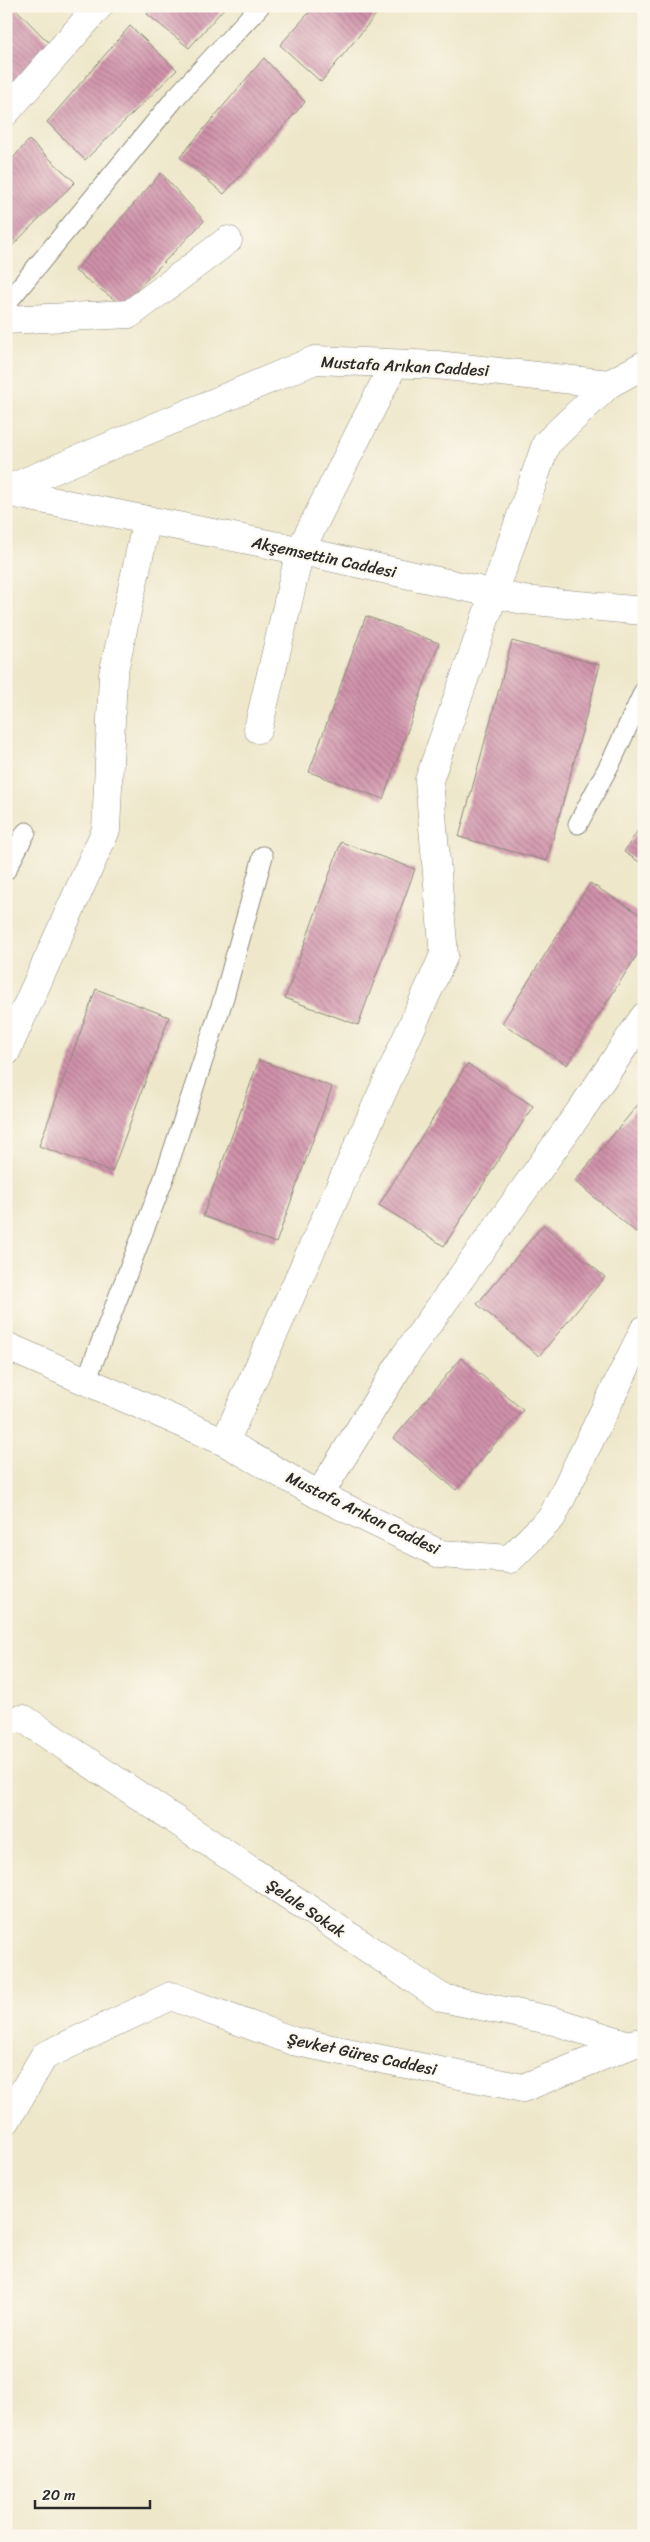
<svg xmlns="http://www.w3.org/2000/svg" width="650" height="2542" viewBox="0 0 650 2542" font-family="Sriracha,sans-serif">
<defs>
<pattern id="building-back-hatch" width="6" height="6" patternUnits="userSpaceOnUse" patternTransform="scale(1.25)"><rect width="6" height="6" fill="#d092aa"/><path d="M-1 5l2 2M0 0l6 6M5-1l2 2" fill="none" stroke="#a9778b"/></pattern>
</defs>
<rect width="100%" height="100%" fill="#fbf7ec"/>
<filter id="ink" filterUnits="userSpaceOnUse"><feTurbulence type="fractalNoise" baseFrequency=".02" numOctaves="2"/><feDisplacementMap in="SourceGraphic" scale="10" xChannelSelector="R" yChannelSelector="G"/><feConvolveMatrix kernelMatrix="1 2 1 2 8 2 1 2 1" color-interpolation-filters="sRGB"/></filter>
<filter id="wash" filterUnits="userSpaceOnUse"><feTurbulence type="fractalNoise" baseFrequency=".0096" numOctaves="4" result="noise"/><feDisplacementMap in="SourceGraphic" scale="20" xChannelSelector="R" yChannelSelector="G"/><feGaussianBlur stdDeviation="1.12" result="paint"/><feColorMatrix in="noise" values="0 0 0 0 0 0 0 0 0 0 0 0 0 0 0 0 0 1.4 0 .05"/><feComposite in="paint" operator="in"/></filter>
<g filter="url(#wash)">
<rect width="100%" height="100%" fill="#eee7ca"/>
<g id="blocks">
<g fill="url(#building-back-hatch)">
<polygon points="9,6 13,6 52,46 6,89 6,9"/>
<polygon points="153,6 226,6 189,48 147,14"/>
<polygon points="315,6 383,6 321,82 280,45"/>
<polygon points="130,26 177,70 85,160 47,122"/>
<polygon points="264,58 305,102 224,194 180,157"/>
<polygon points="29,140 75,182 6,252 6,166"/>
<polygon points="161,173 204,221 122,305 75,271"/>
<polygon points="366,616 439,643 383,799 309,772"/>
<polygon points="512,641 600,665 547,861 459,837"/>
<polygon points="644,821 644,865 624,852"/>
<polygon points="341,842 415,869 358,1025 285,998"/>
<polygon points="590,883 644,917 644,944 567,1065 502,1023"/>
<polygon points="96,989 169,1017 112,1172 39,1146"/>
<polygon points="259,1060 332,1087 276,1243 203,1216"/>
<polygon points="467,1064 533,1106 444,1246 379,1205"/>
<polygon points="641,1101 644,1104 644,1225 637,1233 575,1181"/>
<polygon points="543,1225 605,1277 539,1356 477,1304"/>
<polygon points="461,1358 523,1410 456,1490 394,1438"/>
</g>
</g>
</g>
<g filter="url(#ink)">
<use href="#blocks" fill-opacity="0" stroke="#8c897a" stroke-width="1"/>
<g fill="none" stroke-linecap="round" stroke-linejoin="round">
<defs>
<g id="service">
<polyline points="6,304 176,97 260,6"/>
<polyline points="578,824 613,758 644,691"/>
<polyline points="6,870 26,832"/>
<polyline points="86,1381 164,1178 224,997 263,856"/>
</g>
<g id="minor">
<polyline points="6,112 99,6"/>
<polyline points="6,320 130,314 228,240"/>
<polyline points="258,729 300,551 394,364"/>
<polyline points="6,1052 106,830 113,675 147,520"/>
<polyline points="6,1346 225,1442 319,1495 440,1554 510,1559 552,1517 644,1330"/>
<polyline points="225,1442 444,955 429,780 546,444 609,384"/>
<polyline points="319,1495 405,1356 581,1110 644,1017"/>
<polyline points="6,1720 24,1719 442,1998 554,2021 629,2045"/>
<polyline points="6,2121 44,2056 171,1996 293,2041 523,2088 635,2043"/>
</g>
<g id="tertiary">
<polyline points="6,490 315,360 437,365 609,384 644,365"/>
<polyline points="6,492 288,548 523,600 644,611"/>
</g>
</defs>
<use href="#service" stroke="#8c897a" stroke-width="21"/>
<use href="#minor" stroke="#8c897a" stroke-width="29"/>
<use href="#tertiary" stroke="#8c897a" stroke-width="29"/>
<use href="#service" stroke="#fff" stroke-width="19"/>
<use href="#minor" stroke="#fff" stroke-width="28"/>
<use href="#tertiary" stroke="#fff" stroke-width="28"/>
</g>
</g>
<g text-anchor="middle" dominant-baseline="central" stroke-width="4" stroke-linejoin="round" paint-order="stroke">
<g font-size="16" fill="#2b2b2b" stroke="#fbf7ec">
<text transform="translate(405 366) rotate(3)">Mustafa Arıkan Caddesi</text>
<text transform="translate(324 557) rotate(12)">Akşemsettin Caddesi</text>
<text transform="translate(363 1513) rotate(26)">Mustafa Arıkan Caddesi</text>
<text transform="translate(306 1908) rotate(34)">Şelale Sokak</text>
<text transform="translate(362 2054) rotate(12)">Şevket Güres Caddesi</text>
</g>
</g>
<rect width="650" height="2542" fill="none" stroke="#fbf7ec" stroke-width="25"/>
<path d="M35 2500v8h115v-8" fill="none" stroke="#2b2b2b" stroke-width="2.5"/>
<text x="42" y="2500" font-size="15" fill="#2b2b2b" stroke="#fbf7ec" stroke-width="4" paint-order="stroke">20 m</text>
</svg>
